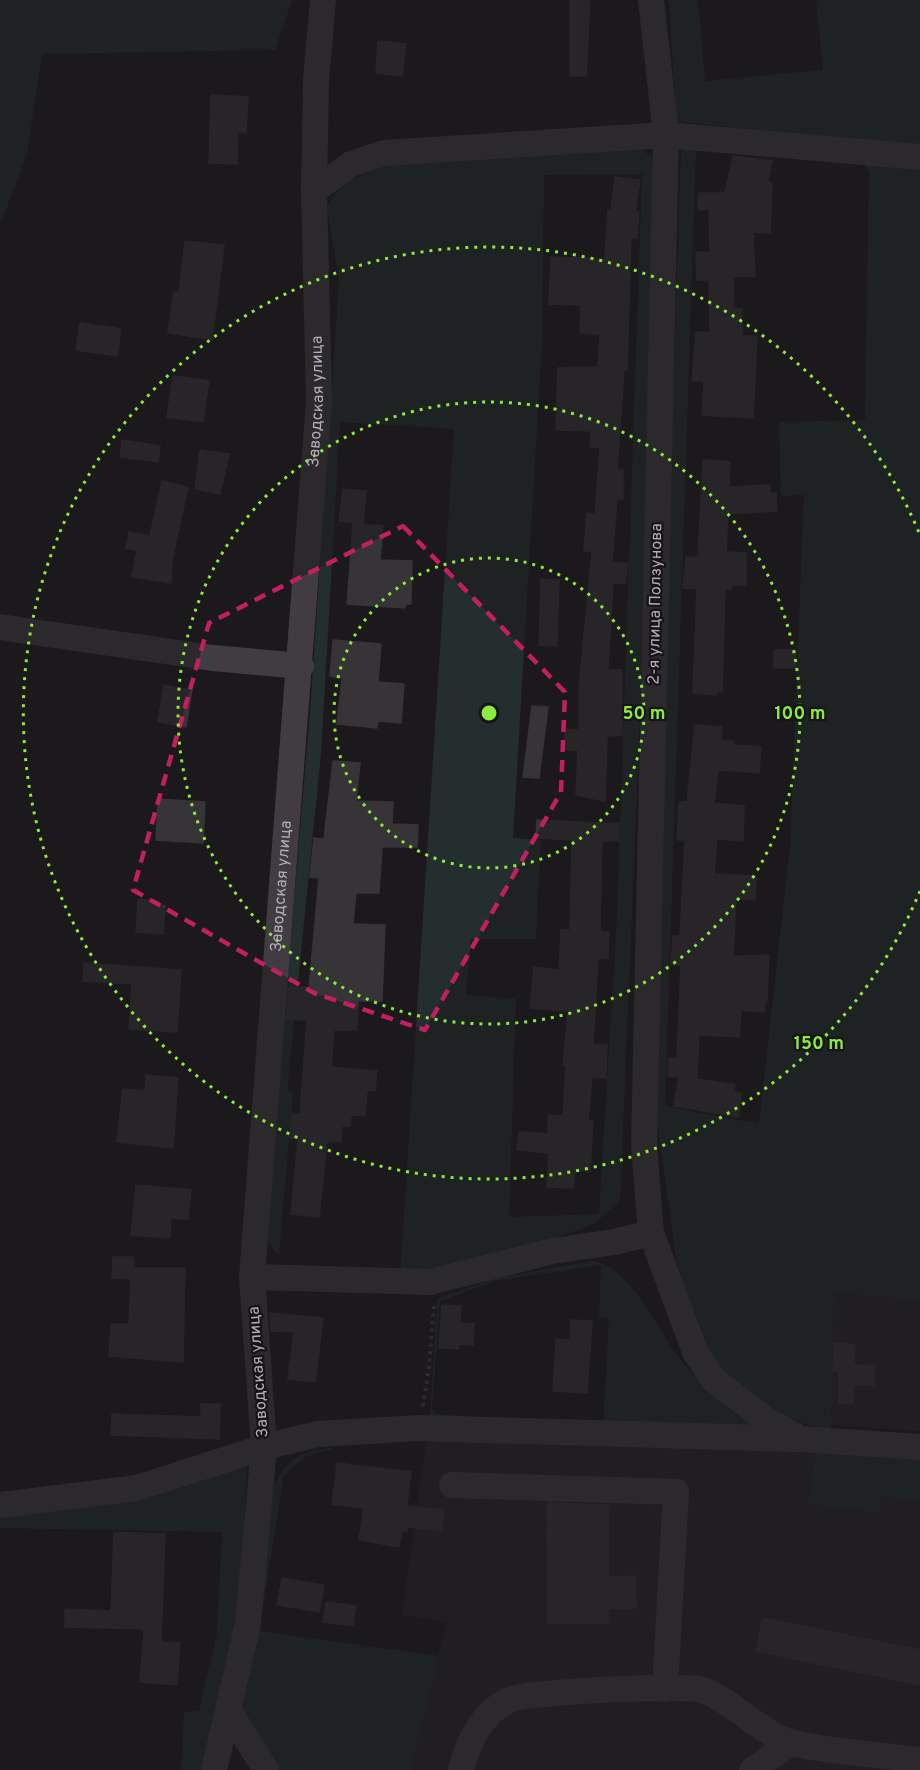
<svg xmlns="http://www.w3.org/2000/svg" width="920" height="1770" viewBox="0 0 920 1770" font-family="Overpass,sans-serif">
<rect width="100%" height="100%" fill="#1b191b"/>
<g fill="#282528">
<polygon points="834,1293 920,1300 920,1431 831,1425"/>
<polygon points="427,1437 816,1453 807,1504 879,1511 881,1496 920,1502 920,1770 410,1770 447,1622 402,1615"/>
</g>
<g fill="#252e2e" fill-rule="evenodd">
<polygon points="0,0 292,0 275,50 42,54 27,155 0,225"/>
<polygon points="669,0 698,0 705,81 823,70 816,0 920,0 920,149 676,121"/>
<polygon points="681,144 696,145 665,1106 759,1124 790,846 804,495 781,496 779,422 865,420 869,172 863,163 920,166 920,1300 834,1293 831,1430 793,1421 767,1408 724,1373 708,1351 685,1296 676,1257 652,1084"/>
<path d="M642,149l10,9 4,34 -17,549 -19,459 -26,24 -53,19 -141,35 54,-849 -114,-7 -19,332 -34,337 6,1 -14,163 -11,-13 -2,-11 44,-519 29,-430 -12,-76 7,-12 14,-12 35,-16 78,-13zM642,174l-25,744 -18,296 -90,3 7,-218 -50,-4 5,-56h65l5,-99 -28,-2 29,-496 2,-167z"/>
<path d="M593,1261c39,7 66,72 89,101 24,29 53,51 84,71l-336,-17 7,-117 59,-21zM601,1265l-2,52 10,1 -6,108 -167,-12 -4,-5 8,-108 55,-20z"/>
<polygon points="625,1437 920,1456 920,1502 881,1496 879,1512 807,1504 816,1453 625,1445"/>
<path d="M337,1447l-32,10 -21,18 -25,156 180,25 -29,114h-135l-37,-68 34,-213c16,-33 30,-38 65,-42z"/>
<polygon points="247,1461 240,1612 206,1770 181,1770 184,1712 199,1711 217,1633 222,1532 0,1528 0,1509"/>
</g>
<g fill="#373437" stroke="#363337" stroke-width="1.5">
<polygon points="570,0 590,0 586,76 570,76"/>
<polygon points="378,41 406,44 402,76 376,73"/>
<polygon points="211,95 248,97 246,133 238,132 237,164 209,163"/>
<polygon points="733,156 772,161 768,182 772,183 770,233 753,232 755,276 733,277 734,309 742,309 742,336 757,336 753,418 702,415 704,381 692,381 696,332 710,332 709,280 697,280 696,252 710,252 709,209 698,210 698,193 725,193"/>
<polygon points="615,177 640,180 635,212 639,212 637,238 631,238 627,370 624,370 617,470 623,470 623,499 617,499 612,562 628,564 625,584 613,583 608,670 622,670 622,735 607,736 605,801 576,795 578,750 565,750 565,729 579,730 579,688 592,551 584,551 587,513 595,514 600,448 590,447 591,431 556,430 558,368 598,367 600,334 580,333 581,305 549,304 551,257 605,259 608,210 611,210"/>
<polygon points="185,241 224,245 212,340 168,333 174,292 179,293"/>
<polygon points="80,323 121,329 117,356 76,350"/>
<polygon points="173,376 209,381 203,422 167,417"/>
<polygon points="122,440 160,446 158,462 120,457"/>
<polygon points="200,450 229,454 220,494 195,489"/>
<polygon points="703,460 730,462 729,487 770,485 770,494 776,493 777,511 728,514 726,552 746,553 746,585 731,585 731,589 725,589 722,692 716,692 716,695 693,693 697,589 683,588 686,557 698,557"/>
<polygon points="162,481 188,487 172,560 171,583 132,577 137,550 126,548 129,532 150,536"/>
<polygon points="343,489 366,491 363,524 339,521"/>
<polygon points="353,524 383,526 380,560 412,561 411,604 406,604 405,608 347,604"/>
<polygon points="541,579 559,580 557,646 539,645"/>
<polygon points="333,640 381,644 378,682 404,684 401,723 378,721 377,728 337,724 342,678 330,676"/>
<rect x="774" y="650" width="22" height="18"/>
<polygon points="164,685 192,690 186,727 158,722"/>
<polygon points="532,706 548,707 539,778 523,777"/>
<polygon points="695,725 722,727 721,740 734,741 733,745 761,747 759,773 718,770 714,803 744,806 743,841 717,839 714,874 756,876 755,900 736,899 733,956 769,955 767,1000 765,1000 764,1012 741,1010 739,1037 699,1035 697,1079 735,1085 734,1092 742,1093 738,1117 674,1106 679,1077 668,1076 669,1058 677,1059 681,965 671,965 673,936 680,936 685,840 677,840 679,802 687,802"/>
<polygon points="333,761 360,763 356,801 393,802 392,824 418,825 417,847 382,847 379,893 356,893 353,924 385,925 382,1001 358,1001 357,1030 334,1030 331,1067 377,1071 375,1091 367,1090 365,1116 351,1115 350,1126 342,1126 341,1142 327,1141 319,1217 291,1214 298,1139 290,1138 292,1113 300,1114 307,1020 287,1019 289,986 309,988 319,878 310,877 314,838 324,839"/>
<polygon points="158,799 205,802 203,843 156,840"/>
<polygon points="537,820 619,824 619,840 602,841 600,932 609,932 608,959 598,958 593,1045 607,1045 606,1078 592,1077 588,1121 593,1121 590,1171 575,1170 573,1188 547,1187 549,1153 517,1150 519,1132 548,1134 548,1115 563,1116 566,1066 563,1066 568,1011 530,1008 534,967 559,970 561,930 570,930 572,840 536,838"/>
<polygon points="138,899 156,901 156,905 165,906 163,934 136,932"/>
<polygon points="84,963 181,970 177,1032 129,1029 132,984 83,981"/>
<polygon points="146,1075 178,1078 173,1148 117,1142 123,1089 145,1091"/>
<polygon points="136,1185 191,1190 188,1219 171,1218 170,1238 131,1235"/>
<polygon points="113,1257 134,1257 134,1268 185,1268 183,1362 109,1356 111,1324 129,1324 131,1279 112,1278"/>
<polygon points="442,1305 461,1306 460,1323 474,1324 473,1345 458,1344 458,1349 439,1348"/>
<polygon points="270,1313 323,1318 315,1382 288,1379 294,1332 271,1331"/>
<polygon points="571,1320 592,1321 587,1393 553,1391 556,1339 570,1340"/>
<polygon points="834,1343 855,1345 854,1365 875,1366 874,1385 853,1385 853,1404 839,1403 839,1371 833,1371"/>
<polygon points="201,1404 220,1404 219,1439 111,1435 112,1414 201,1417"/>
<polygon points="337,1463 411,1472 407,1506 444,1510 442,1531 408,1527 407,1531 402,1531 399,1547 359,1540 364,1508 332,1504"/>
<polygon points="547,1503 608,1505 608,1577 635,1576 636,1608 608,1608 608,1623 548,1623"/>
<polygon points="114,1532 165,1534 161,1642 180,1643 177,1685 140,1682 144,1629 65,1627 65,1609 111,1611"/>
<polygon points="282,1578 324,1585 319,1612 277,1605"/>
<polygon points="326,1602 356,1606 353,1626 323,1622"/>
<polygon points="763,1618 920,1650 920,1685 756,1651"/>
</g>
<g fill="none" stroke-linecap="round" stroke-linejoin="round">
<polyline stroke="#444047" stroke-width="4" stroke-dasharray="3 4.5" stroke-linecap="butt" points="423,1406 429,1367 434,1304"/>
<g stroke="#403c42" stroke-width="26">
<polyline points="651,0 666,135 644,1145 651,1233 695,1352 713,1379 766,1420 801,1439 920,1447"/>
<polyline points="314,191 351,164 384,153 666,135 920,157"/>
<polyline points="0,627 213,658 301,666"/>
<polyline points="252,1277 430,1282 553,1251 614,1242 651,1233"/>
<polyline points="452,1485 676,1492 665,1689"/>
<polyline points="0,1505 137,1488 264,1447 318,1434 419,1428 795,1439"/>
<polyline points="228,1710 266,1770"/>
<path id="s1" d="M214,1770l34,-146 16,-177 -12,-170 67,-876 -5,-210 2,-110 7,-81"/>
<path d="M461,1770c7,-28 22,-60 51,-71 18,-7 175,-15 191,-9 27,9 64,48 90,53 41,10 85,11 127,17"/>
<polyline points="752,1770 791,1743"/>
</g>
</g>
<path d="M0 0H920V1770H0ZM403,526l162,166 -4,100 -136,238 -111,-37 -181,-103 76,-267z" fill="#1b191b" fill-opacity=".55" fill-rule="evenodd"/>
<path fill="none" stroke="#c11f60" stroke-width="4.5" stroke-dasharray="12 8" stroke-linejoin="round" d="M403,526l162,166 -4,100 -136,238 -111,-37 -181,-103 76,-267z"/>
<g fill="none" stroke="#8cea41" stroke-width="3" stroke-dasharray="3 6">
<circle cx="489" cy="713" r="155"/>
<circle cx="489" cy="713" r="311"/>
<path d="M920 891A466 466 0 1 1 920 535"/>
</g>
<g text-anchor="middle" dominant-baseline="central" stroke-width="4.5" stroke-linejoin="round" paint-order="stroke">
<g font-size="16" fill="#b4acba" stroke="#161416">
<text stroke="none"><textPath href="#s1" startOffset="1376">Заводская улица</textPath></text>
<text transform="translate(656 604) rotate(-89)">2-я улица Ползунова</text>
<text stroke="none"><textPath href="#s1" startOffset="890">Заводская улица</textPath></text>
<text transform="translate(259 1372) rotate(-94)">Заводская улица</text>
</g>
</g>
<circle cx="489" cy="713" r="9" fill="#8cea41" stroke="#161416" stroke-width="3"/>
<g font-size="18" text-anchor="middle" font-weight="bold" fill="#8cea41" stroke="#161416" stroke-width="4.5" stroke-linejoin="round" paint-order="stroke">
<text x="644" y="719">50 m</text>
<text x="800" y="719">100 m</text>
<text x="819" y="1049">150 m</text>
</g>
</svg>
